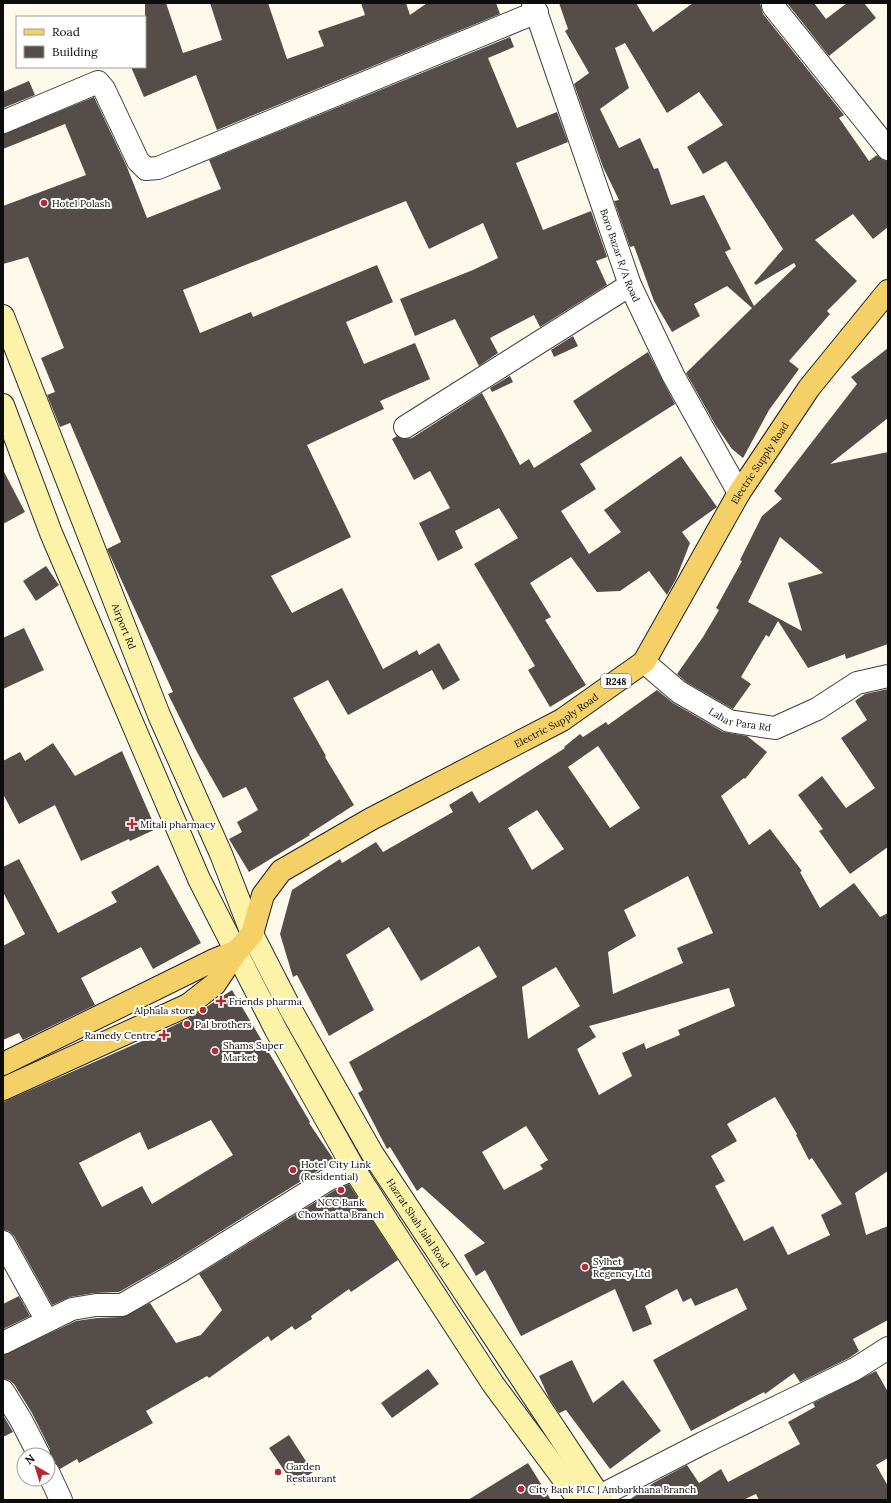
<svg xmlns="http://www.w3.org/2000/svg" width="891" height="1503" viewBox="0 0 891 1503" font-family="Lora,serif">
<rect width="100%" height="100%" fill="#fefaeb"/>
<g fill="#544d49" fill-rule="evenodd">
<polygon points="145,3 166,3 183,53 222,40 210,3 268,3 287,59 324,46 318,31 365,15 361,3 406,3 410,15 427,3 496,3 500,14 217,130 196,75 144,97 131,67 145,67"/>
<path d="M559,3h77l17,29 40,-29h67l3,11 81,101 -5,3 30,43 8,-6 6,5 5,1v66l-15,12 -20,-25 -38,26 42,41 -30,30 3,3 -41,47 10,8 -30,41 -26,48 -11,-9 -16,-23 -30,-53 66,-65 -25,-22 -33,18 6,12 -28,16 -18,-31 -20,-55 -4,1 -16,-46 5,-1 -16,-33 -29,-83 15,-11 -24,-42 3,-2zM625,43l42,70 32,-21 24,33 -36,22 16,27 23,-13 57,88 -29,34 2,2 38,-22 2,3 -42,40 -29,-54 6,-3 -27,-54 -33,10 -13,-37 -4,1 -14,-31 -21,10 -19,-39 29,-21 -14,-40z"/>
<polygon points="787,3 814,3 826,19 847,3 864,3 876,18 829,56"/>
<polygon points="510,37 514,47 488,58 517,128 557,112 568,142 516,163 543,230 591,211 607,257 596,261 607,285 540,327 534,315 490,338 498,353 479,366 455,319 415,336 400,299 473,270 498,258 483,223 429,249 406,201 183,290 200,333 251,312 253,317 377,265 393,302 346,322 364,364 415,343 430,379 380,401 384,409 307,445 351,537 271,576 292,613 342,588 383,669 417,650 419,655 439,643 460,680 443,690 432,670 348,715 328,680 293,698 326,756 325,757 354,805 309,834 310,835 249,872 229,839 242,832 237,822 258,810 246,787 223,798 197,752 168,694 173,692 107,549 121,542 70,423 60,427 47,395 55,392 41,358 64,348 28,257 3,264 3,206 86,175 65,124 3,149 3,134 94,97 127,167 147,218 221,189 209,160"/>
<polygon points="29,81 35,95 3,108 3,92"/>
<polygon points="573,336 578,346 554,357 551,350"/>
<path d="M888,348v70l-58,46 58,-12v192l-42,15 -1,-5 -37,14 -30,-47 -9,16 -3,-2 -25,42 10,7 -18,25 -47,-27 -9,-8 26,-37 16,-27 -3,-2 26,-47 -2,-1 22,-44 20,-17 -8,-8 83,-107 -6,-7zM780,537l43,36 -35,10 14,48 -54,-29z"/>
<polygon points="648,352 675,404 580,464 596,489 561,511 589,554 621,532 604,510 681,456 717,507 682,532 690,543 676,579 667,595 649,571 620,591 597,592 571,557 530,583 551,617 545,620 586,685 550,707 528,670 535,666 474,564 518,538 499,508 455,531 463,548 438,561 419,523 450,508 430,471 414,480 392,439 397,436 405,439 412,438 482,393 520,465 529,459 534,468 592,431 573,401"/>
<polygon points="510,376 513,382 492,392 490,388"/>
<polygon points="3,470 25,512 3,524"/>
<polygon points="46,566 59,585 36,601 23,581"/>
<polygon points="24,628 44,670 3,689 3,638"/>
<polygon points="888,689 888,847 850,874 819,831 823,829 798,795 822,776 846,808 875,788 841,738 867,720 855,701 865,694"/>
<path d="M657,690l16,13 50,29 24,4 20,16 -22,27 -1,-1 -23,18 28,49 21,-16 32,42 -2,1 20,36 34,-25 26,34 8,-4v258l-33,22 11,42 22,-9v94l-35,19 6,12 -10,7 -49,24 -6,-9 -29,21 -1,-2 -73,39 -38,-71 94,-51 -10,-21 -42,18 -4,-8 -8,4 -6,-13 -32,17 7,18 -19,8 -18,-43 -94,47 -36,-66 -9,6 -12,-21 21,-12 -63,-56 -5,4 -27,-44 -3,2 -29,-56 5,-3 -14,-28 148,-85 -18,-31 -58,35 -32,-54 -43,28 28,55 -45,26 -32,-61 -4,2 -13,-43 12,-44 48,-31 2,4 34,-21 7,10 70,-40 -4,-7 23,-14 7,12 86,-55 -1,-1 16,-13 3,3 23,-15 2,3zM598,746l42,62 -30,20 -42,-61zM537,810l27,39 -32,21 -24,-42zM688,876l25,57 -36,15 6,15 -70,31 -5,-42 28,-16 -12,-26zM556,967l24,39 -52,33 -6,-52zM729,988l6,18 -57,24 2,5 -34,14 -2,-6 -22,10 10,23 -33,19 -22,-46 19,-12 -7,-11zM775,1097l22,37 -1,1 13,25 3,-2 30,46 -21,11 9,20 -42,20 -15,-29 -29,15 -29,-55 10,-5 -14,-25 26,-15 -10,-17zM526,1126l22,34 -8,5 3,4 -39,21 -22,-38z"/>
<polygon points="53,743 75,776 122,751 156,829 130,841 129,839 81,861 55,805 19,824 3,794 3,761 20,752 25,761"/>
<polygon points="19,859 58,933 117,902 111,892 158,865 201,943 153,969 141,947 81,978 95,1005 23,1040 19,1033 3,1040 3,946 25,934 3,892 3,867"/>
<path d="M232,990l78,132 -1,1 27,40 -14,5 -147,92 -56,32 -25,1 -24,4 -18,8 -38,-69 -5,-5 -6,-1v-128l146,-64 44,-22zM211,1120l22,35 -81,49 -10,-18 -40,21 -23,-44 61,-31 8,18z"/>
<polygon points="349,1184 398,1260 351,1292 349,1289 311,1316 312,1319 295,1330 292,1326 271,1341 268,1336 209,1378 207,1376 146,1411 153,1423 79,1463 77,1459 60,1469 55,1462 50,1460 50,1449 32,1413 14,1384 9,1380 3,1379 3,1355 76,1321 97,1318 122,1317 150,1303 176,1343 201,1335 222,1310 199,1274 335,1190"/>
<polygon points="19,1296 30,1316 3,1329 3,1304"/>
<polygon points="572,1360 593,1403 623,1380 661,1431 610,1469 566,1410 559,1413 549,1398 539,1376"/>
<polygon points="428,1369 439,1384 392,1418 381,1403"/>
<polygon points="876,1371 888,1392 888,1458 876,1465 888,1486 888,1500 759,1500 756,1494 743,1500 629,1500 655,1482 687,1465 699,1483 721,1469 728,1482 800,1444 788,1422 815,1407 813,1403"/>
<polygon points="3,1415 13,1432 3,1437"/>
<polygon points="289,1435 313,1472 294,1485 269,1448"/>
<polygon points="528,1463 551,1500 468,1500"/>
</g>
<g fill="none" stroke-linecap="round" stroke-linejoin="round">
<defs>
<g id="minor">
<path id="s1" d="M533,3l97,282 43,90 66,118"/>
<polyline points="773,3 773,6 888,149"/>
<polyline points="3,122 98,82 104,89 138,161 146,169 158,168 537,12"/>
<polyline points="405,427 630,285"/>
<path id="s2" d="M644,662l35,30 50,29 46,7 42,-19 40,-26 31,-7"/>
<polyline points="3,1242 47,1321"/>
<polyline points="3,1343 72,1309 96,1305 122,1305 181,1271 329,1179 354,1169"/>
<polyline points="3,1391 21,1420 39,1455"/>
<polyline points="48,1472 61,1500"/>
<polyline points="600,1496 703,1443 855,1369 888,1348"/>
</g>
<g id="secondary">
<path id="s3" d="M3,316l156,399 62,139 31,80 39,76 81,143 230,347"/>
<polyline points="3,405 51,533 199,879 276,1030 354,1169 387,1221 493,1384 579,1500"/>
</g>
<g id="primary">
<polyline points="3,1064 212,961 237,951"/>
<path id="s4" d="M3,1089l185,-84 27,-21 22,-33 15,-17 11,-39 18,-24 90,-52 191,-99 82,-58 95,-169 70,-105 79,-97"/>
</g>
</defs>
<use href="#minor" stroke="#3f3f3f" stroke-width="24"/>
<use href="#secondary" stroke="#2e2e2e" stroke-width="24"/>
<use href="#primary" stroke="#1d1d1d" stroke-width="24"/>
<use href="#minor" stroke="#fff" stroke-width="22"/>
<use href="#secondary" stroke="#fcf2a8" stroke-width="22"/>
<use href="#primary" stroke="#f4d066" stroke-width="22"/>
</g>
<g fill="#b72931" stroke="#fff" stroke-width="1.5">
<circle cx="44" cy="203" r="4"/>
<path d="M130 818h4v4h4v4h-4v4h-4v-4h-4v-4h4z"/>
<path d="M219 995h4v4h4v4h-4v4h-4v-4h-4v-4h4z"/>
<circle cx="203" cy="1010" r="4"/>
<circle cx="187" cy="1024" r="4"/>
<path d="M162 1029h4v4h4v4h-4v4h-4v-4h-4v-4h4z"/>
<circle cx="215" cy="1051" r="4"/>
<circle cx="293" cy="1170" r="4"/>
<circle cx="341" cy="1190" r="4"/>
<circle cx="585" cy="1267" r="4"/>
<circle cx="278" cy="1472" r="4"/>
<circle cx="521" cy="1489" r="4"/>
</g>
<g text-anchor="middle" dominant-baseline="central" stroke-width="4" stroke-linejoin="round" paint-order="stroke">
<rect fill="#fff" stroke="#555" stroke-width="1" x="601" y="674" width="30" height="14" rx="3"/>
<g font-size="9" font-weight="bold" fill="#0c0c0c">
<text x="616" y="681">R248</text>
</g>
<g font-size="10" fill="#0c0c0c" stroke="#fff" text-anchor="start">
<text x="52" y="203">Hotel Polash</text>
<text x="140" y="824">Mitali pharmacy</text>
<text x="229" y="1001">Friends pharma</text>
<text x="195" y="1010" text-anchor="end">Alphala store</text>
<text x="195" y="1024">Pal brothers</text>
<text x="156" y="1035" text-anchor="end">Ramedy Centre</text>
<text x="223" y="1045">Shams Super<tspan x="223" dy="12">Market</tspan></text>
<text x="301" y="1164">Hotel City Link<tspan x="301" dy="12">(Residential)</tspan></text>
<text x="341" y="1202" text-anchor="middle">NCC Bank<tspan x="341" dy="12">Chowhatta Branch</tspan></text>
<text x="593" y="1261">Sylhet<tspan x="593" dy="12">Regency Ltd</tspan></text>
<text x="286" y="1466">Garden<tspan x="286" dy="12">Restaurant</tspan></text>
<text x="529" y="1489">City Bank PLC | Ambarkhana Branch</text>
</g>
<g font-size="10" fill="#0c0c0c" stroke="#fff">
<text stroke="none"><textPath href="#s1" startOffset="267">Boro Bazar R/A Road</textPath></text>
<text stroke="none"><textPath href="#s4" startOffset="1020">Electric Supply Road</textPath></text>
<text stroke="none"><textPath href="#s3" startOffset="333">Airport Rd</textPath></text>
<text stroke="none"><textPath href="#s2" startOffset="114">Lahar Para Rd</textPath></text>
<text stroke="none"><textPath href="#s4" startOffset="684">Electric Supply Road</textPath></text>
<text stroke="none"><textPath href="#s3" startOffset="1000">Hazrat Shah Jalal Road</textPath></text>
</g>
</g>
<rect width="891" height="1503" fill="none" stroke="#0c0c0c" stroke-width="8"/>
<rect x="16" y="16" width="130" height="52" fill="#ffffff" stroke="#9e9e9e"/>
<rect x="24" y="29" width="20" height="6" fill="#f4d066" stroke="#9e9e9e"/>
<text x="52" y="36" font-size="12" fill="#0c0c0c">Road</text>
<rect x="24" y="46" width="20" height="12" fill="#544d49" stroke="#9e9e9e"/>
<text x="52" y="56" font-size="12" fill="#0c0c0c">Building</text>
<g transform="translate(36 1467) rotate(322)"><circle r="19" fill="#ffffff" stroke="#9e9e9e"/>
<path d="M0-3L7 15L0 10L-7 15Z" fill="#b72931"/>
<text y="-6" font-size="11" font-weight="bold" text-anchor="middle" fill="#0c0c0c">N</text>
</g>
</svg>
